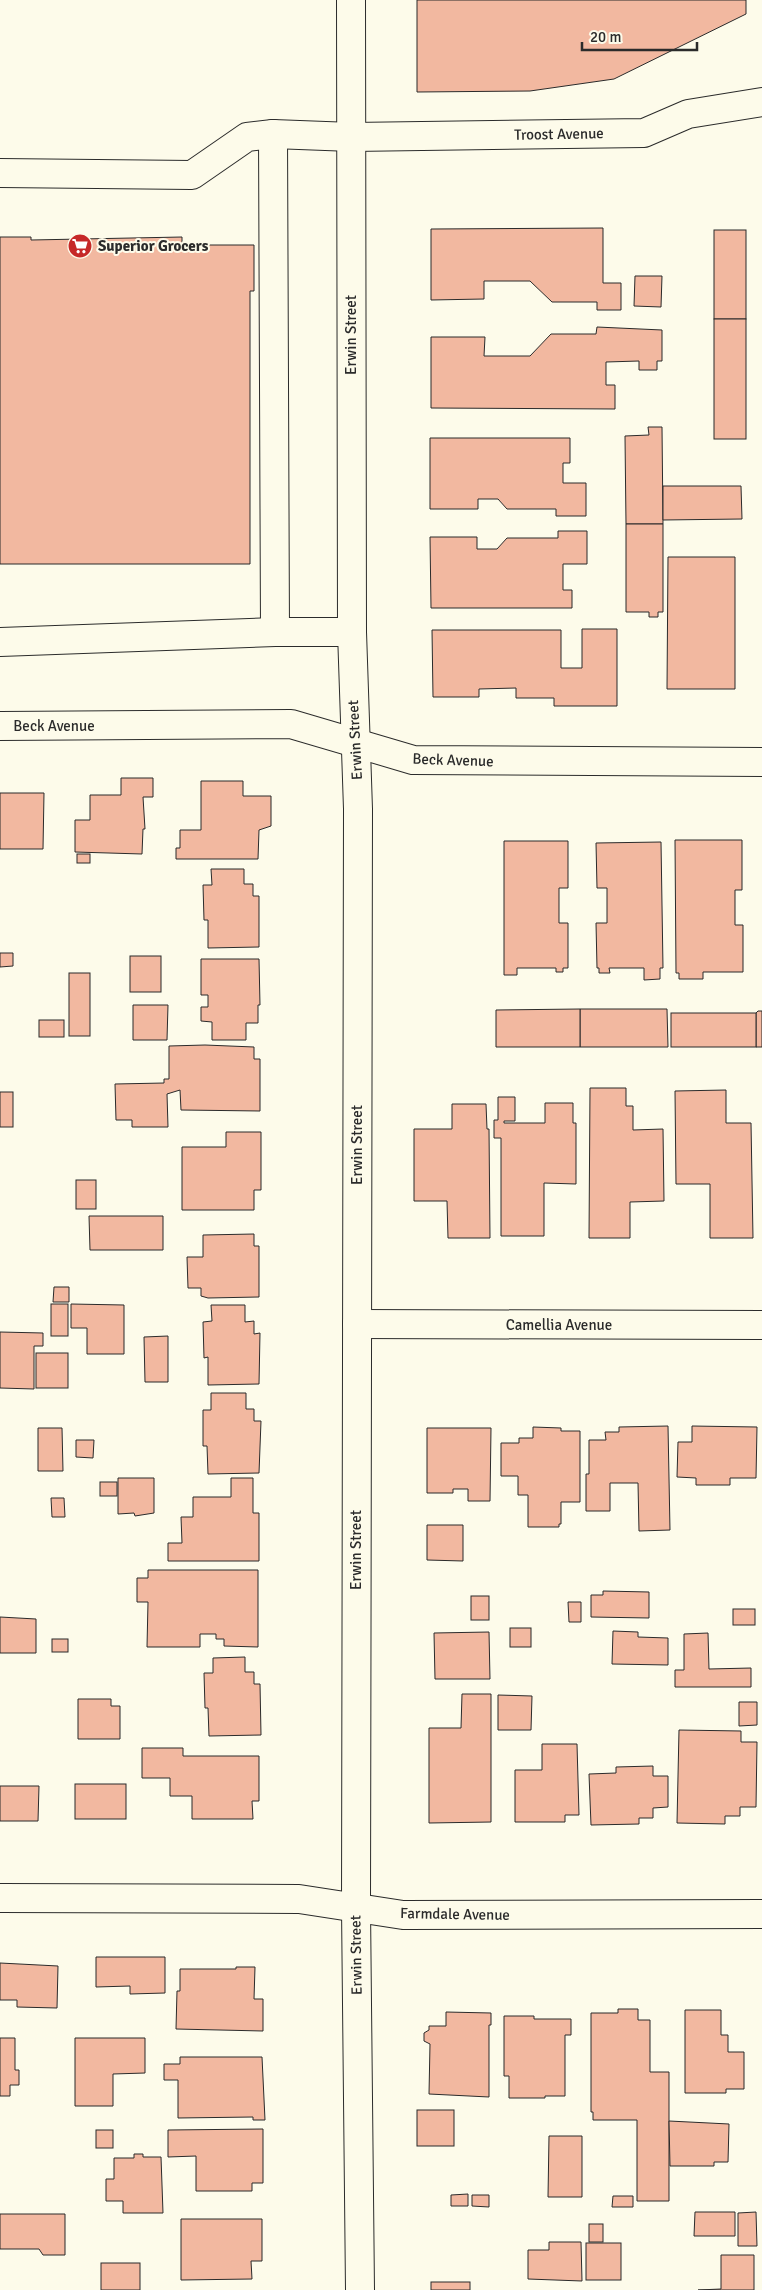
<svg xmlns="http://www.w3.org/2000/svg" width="762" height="2290" viewBox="0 0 762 2290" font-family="Signika,sans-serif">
<rect width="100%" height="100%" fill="#fdfbea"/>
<g fill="#f2b8a0" stroke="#2b2b2b">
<polygon points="417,0 746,0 746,14 614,79 530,91 417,92"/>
<polygon points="603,228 603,283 621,283 621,310 597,310 597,302 552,302 530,281 484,281 484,299 431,300 431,229"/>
<rect x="714" y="230" width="32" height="89"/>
<polygon points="0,237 31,237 31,240 182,237 182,245 254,245 254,291 250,291 250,564 0,564"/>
<polygon points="635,276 662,276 661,307 634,306"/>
<rect x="714" y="319" width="32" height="120"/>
<polygon points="597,327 662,330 662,361 657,361 657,370 639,370 639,361 606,362 606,385 615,385 615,409 431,408 431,337 485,337 484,356 530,356 551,334 596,334"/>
<polygon points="648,427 662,427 663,524 626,524 625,436 649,435"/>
<polygon points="430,438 570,438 570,463 563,463 563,483 586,483 586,516 556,516 556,509 507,509 498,499 478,499 478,509 430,509"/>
<polygon points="663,486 741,486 742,519 663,520"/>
<polygon points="626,524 663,524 663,612 658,612 658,617 649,617 649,612 626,612"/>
<polygon points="558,531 587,531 587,564 563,564 563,590 572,590 572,608 431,608 430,537 477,537 477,549 497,549 507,538 558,538"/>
<polygon points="668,557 735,557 735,689 667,689"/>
<polygon points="582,629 617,629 617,706 554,706 554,698 516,698 516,688 479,689 479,697 433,697 432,630 561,630 561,668 582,668"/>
<polygon points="121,778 153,778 153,797 143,797 145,829 143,829 142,854 75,852 75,820 90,820 90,795 121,795"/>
<polygon points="201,781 243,781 243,796 271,796 271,826 259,830 258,859 176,859 176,848 180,848 180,830 201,830"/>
<polygon points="0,793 44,793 43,849 0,849"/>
<polygon points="675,840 742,840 742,890 735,890 735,925 743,925 743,972 703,972 703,979 679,979 679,973 676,973"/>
<polygon points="504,841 568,841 568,888 559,888 559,923 568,923 568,968 563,968 563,972 556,972 556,968 517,968 517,975 504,975"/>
<polygon points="661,842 663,968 660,968 660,979 644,980 644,968 609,968 610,973 599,973 599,968 597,968 596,923 607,923 607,888 597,888 596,843"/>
<rect x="77" y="854" width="13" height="9"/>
<polygon points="211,869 244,869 244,884 253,884 253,896 259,896 259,947 208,948 208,920 204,920 203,885 212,885"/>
<polygon points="0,953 13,953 13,966 0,967"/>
<rect x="130" y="956" width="31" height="36"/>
<polygon points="201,959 259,959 260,1005 258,1005 258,1023 246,1023 246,1040 212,1040 212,1022 201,1021 201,1007 208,1007 208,995 201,995"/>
<rect x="69" y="973" width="21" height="63"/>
<polygon points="133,1005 168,1005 167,1040 133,1040"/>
<polygon points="580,1009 667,1009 668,1047 580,1047"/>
<polygon points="580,1009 580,1047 496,1047 496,1010"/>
<polygon points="758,1011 762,1011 762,1047 756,1047 756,1013"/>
<rect x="671" y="1013" width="85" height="34"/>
<rect x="39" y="1020" width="25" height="17"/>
<polygon points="205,1045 254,1047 254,1059 260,1059 260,1111 181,1110 180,1090 167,1094 168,1127 132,1127 132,1120 116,1120 115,1084 164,1083 164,1079 169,1079 169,1046"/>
<polygon points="590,1088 626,1088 626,1106 633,1106 633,1130 663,1129 664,1201 630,1202 630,1238 589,1238"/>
<polygon points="726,1090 726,1123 751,1123 753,1238 710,1238 710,1184 676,1184 675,1091"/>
<rect x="0" y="1092" width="13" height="35"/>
<polygon points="498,1097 515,1097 515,1121 504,1121 504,1123 545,1123 545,1103 573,1103 573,1123 576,1123 576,1184 544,1183 544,1236 501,1236 501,1138 494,1138 494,1120 498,1120"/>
<polygon points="452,1104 486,1104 487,1129 489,1129 490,1238 448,1238 447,1201 414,1201 414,1129 452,1129"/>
<polygon points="226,1132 261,1132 261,1190 254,1190 254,1210 182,1210 182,1147 226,1147"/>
<rect x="76" y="1180" width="20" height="29"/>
<polygon points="89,1216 163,1216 163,1250 90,1250"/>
<polygon points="254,1234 254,1246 259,1246 259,1297 208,1298 201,1296 201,1288 188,1288 187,1257 203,1257 203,1235"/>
<polygon points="54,1287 69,1287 69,1302 53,1302"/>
<rect x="51" y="1304" width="17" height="32"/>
<polygon points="71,1304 124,1305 124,1354 87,1354 87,1328 71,1328"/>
<polygon points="211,1305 245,1305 245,1322 254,1321 254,1334 260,1333 259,1384 208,1385 208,1357 204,1358 203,1322 212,1321"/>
<polygon points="0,1332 43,1333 43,1346 34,1346 34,1389 0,1388"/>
<polygon points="168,1336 168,1382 145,1382 144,1337"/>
<rect x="36" y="1353" width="32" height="35"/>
<polygon points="211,1393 246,1393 246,1409 254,1409 254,1421 261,1421 259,1473 208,1474 207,1446 203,1446 203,1410 211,1410"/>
<polygon points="668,1426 670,1530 639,1531 638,1483 610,1483 610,1511 586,1511 586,1474 589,1474 589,1440 606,1440 605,1432 619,1432 619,1427"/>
<polygon points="692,1426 757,1427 756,1478 730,1478 730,1485 696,1485 696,1478 677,1477 678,1442 692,1442"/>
<polygon points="533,1427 561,1428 561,1431 580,1431 580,1502 561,1502 561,1524 559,1524 559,1527 528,1527 528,1495 518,1495 518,1476 501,1476 501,1443 519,1443 519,1438 533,1438"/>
<polygon points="38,1428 62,1428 63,1471 38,1471"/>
<polygon points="427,1428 491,1428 490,1501 468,1501 468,1489 453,1489 453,1493 427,1493"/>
<polygon points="76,1440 94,1440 93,1458 76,1457"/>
<polygon points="118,1478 154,1478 154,1513 135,1516 134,1513 118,1514"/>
<polygon points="231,1478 253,1478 253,1513 259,1513 259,1561 168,1561 168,1543 182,1543 181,1517 193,1517 193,1497 231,1497"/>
<rect x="100" y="1482" width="17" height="14"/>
<polygon points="51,1498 64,1498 65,1517 52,1517"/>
<polygon points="427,1525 463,1525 463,1561 427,1560"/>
<polygon points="148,1570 258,1570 258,1647 224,1646 224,1639 216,1639 216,1634 200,1634 200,1647 147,1647 148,1602 137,1602 137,1578 148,1578"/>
<polygon points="603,1591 649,1592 649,1618 591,1617 591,1595 603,1595"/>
<rect x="471" y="1596" width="18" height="24"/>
<polygon points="568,1602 581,1602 581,1622 569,1622"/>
<rect x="733" y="1609" width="22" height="16"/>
<polygon points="0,1617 36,1619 36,1653 0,1653"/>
<rect x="510" y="1628" width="21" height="19"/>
<polygon points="613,1631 638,1632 638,1637 668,1638 668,1665 612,1664"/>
<polygon points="489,1632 490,1679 435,1679 434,1633"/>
<polygon points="708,1633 709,1669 751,1668 751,1687 675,1687 675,1670 684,1670 684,1634"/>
<rect x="52" y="1639" width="16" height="13"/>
<polygon points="245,1657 245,1672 254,1672 254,1684 260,1684 261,1735 209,1736 208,1708 205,1708 204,1673 213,1673 213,1658"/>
<polygon points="462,1694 491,1694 491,1822 429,1823 429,1728 461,1728"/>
<polygon points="498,1695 532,1696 531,1730 498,1730"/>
<polygon points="78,1699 111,1699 111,1706 120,1706 120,1739 78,1739"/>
<polygon points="739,1702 757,1702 757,1725 739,1726"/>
<polygon points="679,1730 741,1731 741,1742 757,1742 756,1807 740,1807 740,1816 725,1816 725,1824 677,1823"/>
<polygon points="542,1744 577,1744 579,1815 565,1815 565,1822 515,1822 515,1770 542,1770"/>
<polygon points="142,1748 183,1748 183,1756 259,1756 259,1801 252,1801 253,1819 192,1819 192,1796 170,1796 170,1778 142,1778"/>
<polygon points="653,1766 653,1776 668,1776 668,1807 653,1808 653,1818 639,1818 639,1824 591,1825 589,1774 616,1773 616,1767"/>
<rect x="75" y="1784" width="51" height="35"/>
<polygon points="0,1786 39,1786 38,1821 0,1821"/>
<polygon points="96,1957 165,1957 165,1993 130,1994 130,1986 96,1987"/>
<polygon points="0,1963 58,1966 57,2008 17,2007 17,2000 0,2000"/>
<polygon points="236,1967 255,1967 254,1999 263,1999 263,2031 176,2029 177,1991 180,1991 180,1969 236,1969"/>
<polygon points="618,2009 638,2009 638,2020 650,2020 650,2072 669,2072 669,2201 637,2201 637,2120 593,2120 593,2112 591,2112 591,2013 618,2013"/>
<polygon points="685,2010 721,2010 721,2035 728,2035 728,2052 744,2052 744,2089 726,2089 726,2093 685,2093"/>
<polygon points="446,2012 491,2013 491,2025 489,2025 489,2097 429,2094 430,2044 424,2041 424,2033 429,2030 429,2026 446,2026"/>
<polygon points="504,2016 534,2016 534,2019 571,2019 571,2035 565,2035 565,2096 545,2096 545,2098 509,2098 509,2076 504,2076"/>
<polygon points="0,2038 15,2038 15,2070 19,2070 19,2085 10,2085 10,2096 0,2096"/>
<polygon points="75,2038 145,2038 145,2073 113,2074 113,2106 75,2106"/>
<polygon points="180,2057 262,2057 265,2120 253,2120 253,2117 178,2118 178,2080 164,2080 164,2064 180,2064"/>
<rect x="417" y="2110" width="37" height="36"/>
<polygon points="669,2121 729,2124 728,2162 714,2162 714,2166 670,2166"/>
<polygon points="263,2129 263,2183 252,2183 252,2191 196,2191 196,2156 168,2157 168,2130"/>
<rect x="96" y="2130" width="17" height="18"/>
<polygon points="549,2136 582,2136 582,2197 548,2197"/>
<polygon points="134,2154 143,2154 143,2157 161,2157 163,2213 123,2213 123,2201 106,2201 106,2179 114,2179 114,2158 134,2158"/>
<polygon points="468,2194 468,2206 451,2206 451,2195"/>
<polygon points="472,2195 489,2195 489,2207 472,2206"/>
<polygon points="613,2196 633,2196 633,2207 612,2207"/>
<polygon points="695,2212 735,2212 735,2236 694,2236"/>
<polygon points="756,2212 757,2246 738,2246 738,2213"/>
<polygon points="0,2214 65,2214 65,2255 43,2255 39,2249 0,2249"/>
<polygon points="181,2219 262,2219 262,2261 251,2261 252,2279 181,2280"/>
<rect x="589" y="2224" width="14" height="18"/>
<polygon points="549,2242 581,2242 582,2281 528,2279 528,2250 549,2250"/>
<rect x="586" y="2243" width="35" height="37"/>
<polygon points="721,2255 754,2255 754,2290 698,2290 721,2289"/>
<rect x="101" y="2263" width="39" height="27"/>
<rect x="431" y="2282" width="39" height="8"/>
</g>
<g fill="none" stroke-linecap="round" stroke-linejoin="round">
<defs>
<g id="minor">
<polyline points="351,0 352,632 358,809 356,1908 360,2290"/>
<polyline points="273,134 275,632"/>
<polyline points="0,173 192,175 247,137 273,134 352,137 644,133 688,114 762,102"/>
<polyline points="0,642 275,632 352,632"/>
<polyline points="0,726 291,724 413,760 762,762"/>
<polyline points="357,1324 762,1325"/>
<polyline points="0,1898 299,1899 403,1915 762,1914"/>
</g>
</defs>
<use href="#minor" stroke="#2b2b2b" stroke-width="30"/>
<use href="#minor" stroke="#fdfbea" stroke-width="28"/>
</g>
<defs>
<symbol id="supermarket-disc" viewBox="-11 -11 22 22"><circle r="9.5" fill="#c62828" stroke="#fdfbea"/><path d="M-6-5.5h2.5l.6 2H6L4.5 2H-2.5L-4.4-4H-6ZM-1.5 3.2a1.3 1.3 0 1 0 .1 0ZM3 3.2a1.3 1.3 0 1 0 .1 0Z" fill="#fff"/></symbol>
</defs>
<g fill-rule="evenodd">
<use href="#supermarket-disc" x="66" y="232" width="28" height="28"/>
</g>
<g text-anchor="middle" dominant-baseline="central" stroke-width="4" stroke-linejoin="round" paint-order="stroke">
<g font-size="15" fill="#2b2b2b" stroke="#fdfbea">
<text transform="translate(559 134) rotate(-1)">Troost Avenue</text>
<text transform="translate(351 335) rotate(-90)">Erwin Street</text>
<text x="54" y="726">Beck Avenue</text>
<text transform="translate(355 740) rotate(-93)">Erwin Street</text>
<text transform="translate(453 760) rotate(2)">Beck Avenue</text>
<text transform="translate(357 1145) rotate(-90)">Erwin Street</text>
<text x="559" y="1325">Camellia Avenue</text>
<text transform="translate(356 1550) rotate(-90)">Erwin Street</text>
<text transform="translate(455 1914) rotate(1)">Farmdale Avenue</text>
<text transform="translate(356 1955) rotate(-91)">Erwin Street</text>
</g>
<g font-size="15" font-weight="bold" fill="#2b2b2b" stroke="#fdfbea" text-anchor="start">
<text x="98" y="246">Superior Grocers</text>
</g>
</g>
<path d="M582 42v8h115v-8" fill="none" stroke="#2b2b2b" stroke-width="2.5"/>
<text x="590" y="42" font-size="15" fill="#2b2b2b" stroke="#fdfbea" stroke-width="4" paint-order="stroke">20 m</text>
</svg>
